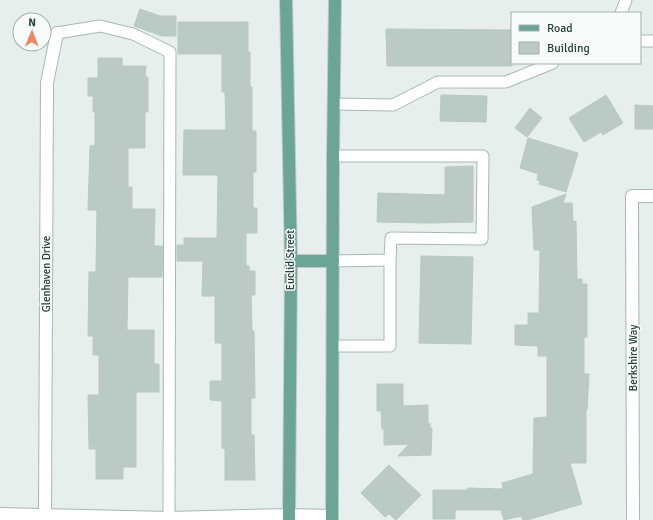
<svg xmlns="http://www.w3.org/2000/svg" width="653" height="520" viewBox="0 0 653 520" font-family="Signika,sans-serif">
<rect width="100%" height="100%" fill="#e6efeb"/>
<g fill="#bbcac4" stroke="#b8c9c2">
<polygon points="140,9 160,16 176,16 176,36 162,36 134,26"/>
<polygon points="178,22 248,22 248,52 250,52 250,87 252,87 252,131 256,131 256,172 253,172 253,208 257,208 257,233 246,233 246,266 249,266 249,271 255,271 255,295 251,295 252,331 254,331 255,398 251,398 251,435 254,435 255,480 225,480 225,449 222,448 222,401 210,400 210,381 222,381 222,343 215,343 215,296 202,296 203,261 177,261 177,245 184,245 184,238 217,238 218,175 183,175 184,130 226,130 225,92 222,92 222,54 178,54"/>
<polygon points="386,29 512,30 512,66 387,66"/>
<polygon points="98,58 122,58 122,66 146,66 145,77 148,77 148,112 145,112 145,148 128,148 128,187 132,187 132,209 155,209 154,246 163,246 162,277 128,277 127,330 154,330 154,364 159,364 159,392 136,392 136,467 123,467 123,479 96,479 96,449 89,449 88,395 99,395 99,355 93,355 93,336 88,336 89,272 96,272 97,210 88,210 90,146 95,145 95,112 93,112 93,96 88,96 88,78 98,78"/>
<polygon points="441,95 487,96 486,122 440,121"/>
<polygon points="606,95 623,123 603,135 601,132 584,142 569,118"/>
<polygon points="635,105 653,106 653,129 635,129"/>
<polygon points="530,108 542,118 527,137 515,128"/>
<polygon points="528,138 578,153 566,192 539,184 540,181 537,180 538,174 520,168"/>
<polygon points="473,166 473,222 428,223 377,222 378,193 445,195 445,167"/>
<polygon points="566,194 563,203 572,203 573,222 576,221 577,279 582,279 582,284 587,284 587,337 584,337 584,374 589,374 587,410 586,410 586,463 570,463 582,504 527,520 523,520 521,516 504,520 501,510 455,510 455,519 433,519 433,490 468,490 468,488 503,489 502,483 533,474 534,418 547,417 547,356 538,356 538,346 515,345 515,325 528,325 528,313 539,313 540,250 534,250 532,207"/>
<polygon points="421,256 473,257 471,344 419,343"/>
<polygon points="377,384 403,384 403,406 428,405 428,425 430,423 430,428 432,428 431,455 398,456 409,444 384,445 384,429 382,429 381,411 377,411"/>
<polygon points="389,465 421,495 396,520 389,514 385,517 361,493"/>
</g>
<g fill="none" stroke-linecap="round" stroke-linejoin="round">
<defs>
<g id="service">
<polyline points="621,13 626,0"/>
<polyline points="57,33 100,26 133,34 170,52 169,518"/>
<polyline points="640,41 653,41"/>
<polyline points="334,104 393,105 438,82 506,82 553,63"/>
<polyline points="333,261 390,260 391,238 482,239 483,156 333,156"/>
<polyline points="332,346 390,346 390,260"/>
</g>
<g id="minor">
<polyline points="0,514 169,518 289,515 332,516"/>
<polyline points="45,515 47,83 57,33"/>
<polyline points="633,520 632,196 653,196"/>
</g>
<g id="primary">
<polyline points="286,0 291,261 289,520"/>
<polyline points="291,261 333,261"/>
<polyline points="332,520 333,156 335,0"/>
</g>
</defs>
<use href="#service" stroke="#a8b8b2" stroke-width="13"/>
<use href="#minor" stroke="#a8b8b2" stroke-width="14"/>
<use href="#primary" stroke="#c2cac8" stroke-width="14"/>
<use href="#service" stroke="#fff" stroke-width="11"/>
<use href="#minor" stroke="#fff" stroke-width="12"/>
<use href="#primary" stroke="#6aa596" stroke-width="12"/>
</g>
<g text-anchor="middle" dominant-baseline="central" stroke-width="3" stroke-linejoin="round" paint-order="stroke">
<g font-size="11" fill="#24423a" stroke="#f7fbf9">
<text transform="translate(290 260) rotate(-90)">Euclid Street</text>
<text transform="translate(46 274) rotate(-90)">Glenhaven Drive</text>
<text transform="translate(633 358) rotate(-90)">Berkshire Way</text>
</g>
</g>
<rect x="511" y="12" width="130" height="52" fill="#f7fbf9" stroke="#a3b1ad"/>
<rect x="519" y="25" width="20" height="6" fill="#6aa596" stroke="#a3b1ad"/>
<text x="547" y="32" font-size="12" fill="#24423a">Road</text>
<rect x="519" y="42" width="20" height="12" fill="#bbcac4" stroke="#a3b1ad"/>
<text x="547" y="52" font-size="12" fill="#24423a">Building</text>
<g transform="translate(32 32) rotate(1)"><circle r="19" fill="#f7fbf9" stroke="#a3b1ad"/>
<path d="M0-3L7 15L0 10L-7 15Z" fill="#f4845f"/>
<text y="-6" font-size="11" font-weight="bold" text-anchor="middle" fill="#24423a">N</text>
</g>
</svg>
